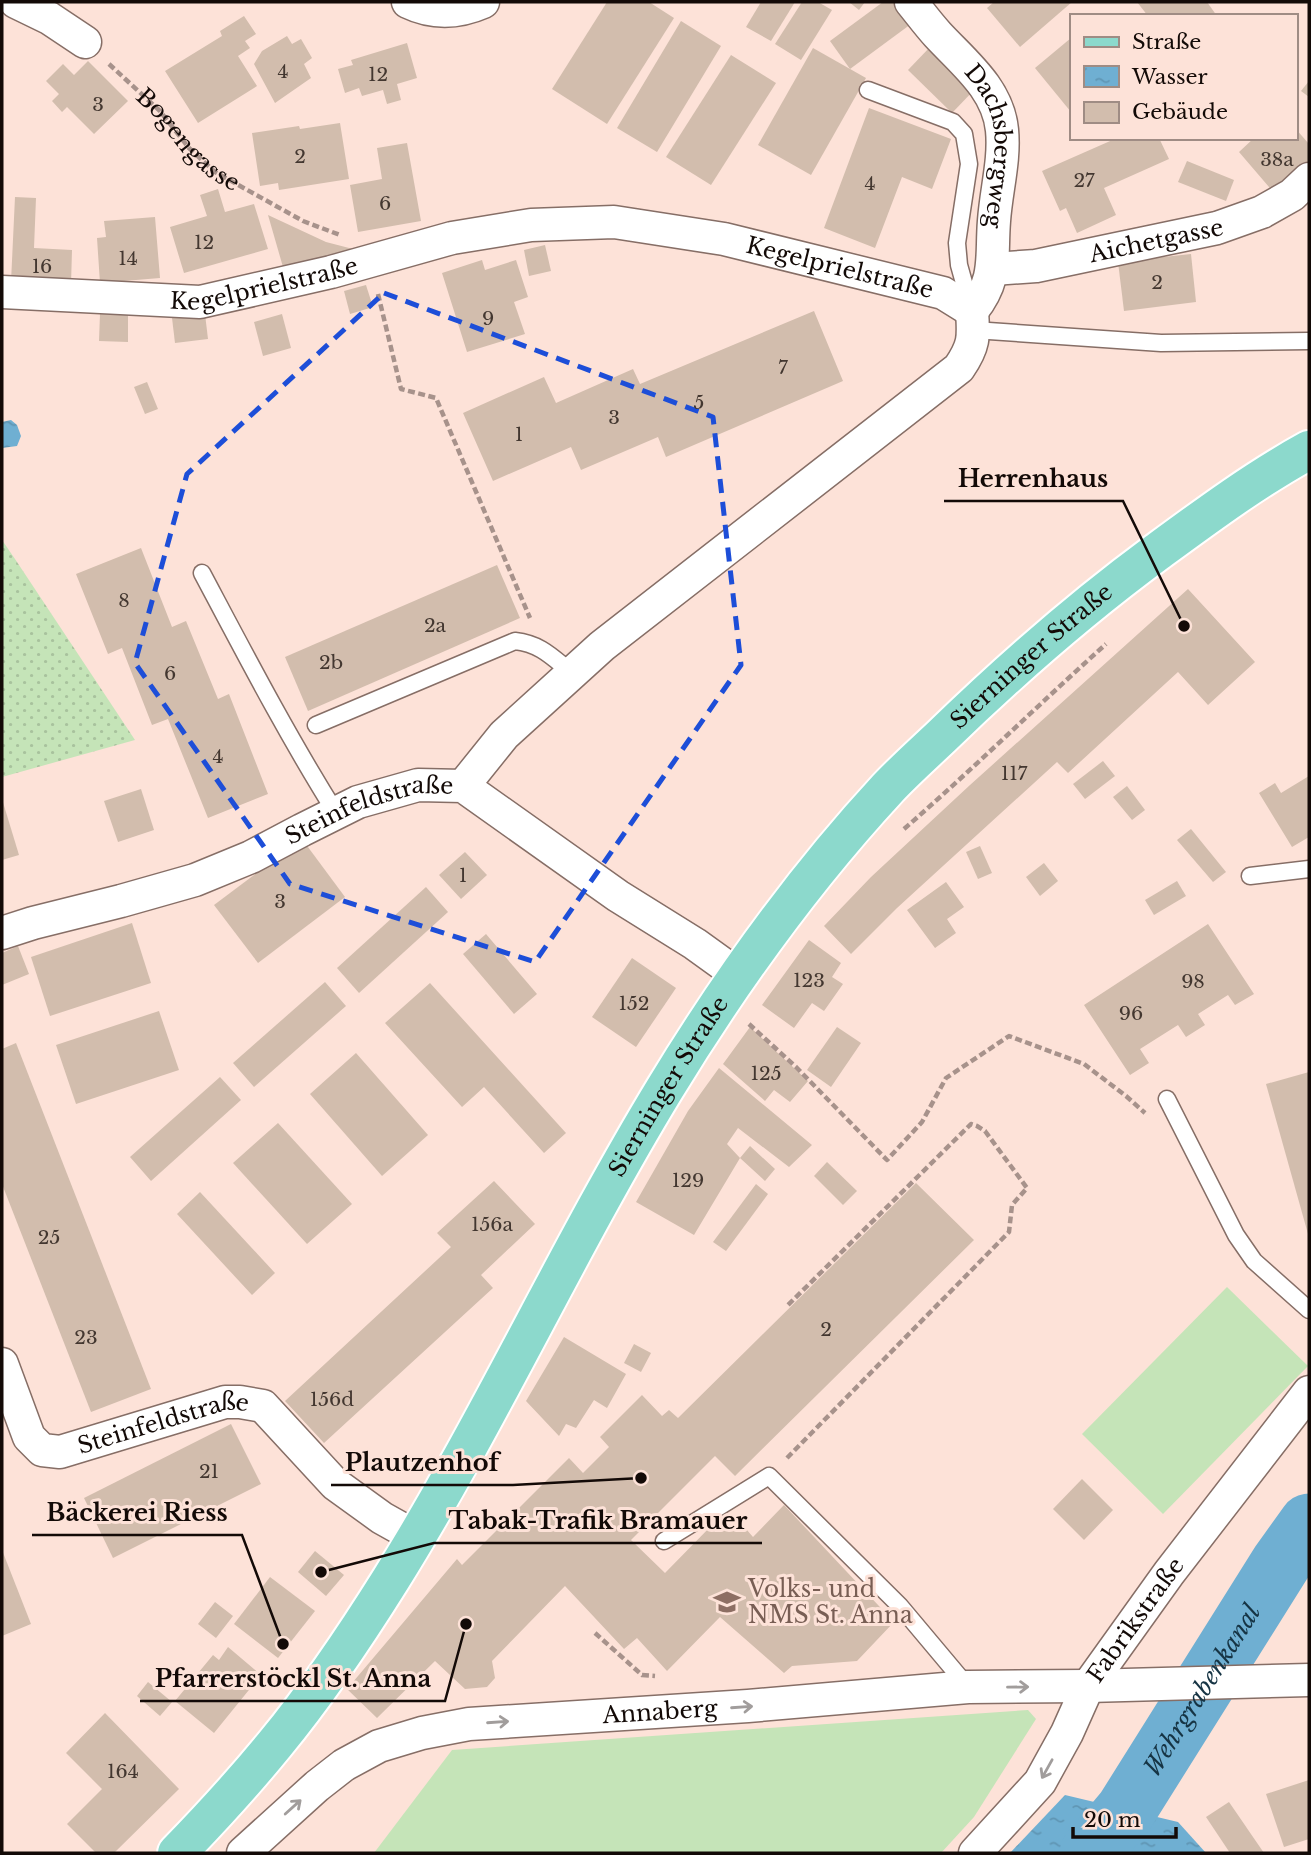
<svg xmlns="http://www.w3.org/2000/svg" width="1311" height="1855" viewBox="0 0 1311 1855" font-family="'Libre Baskerville',serif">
<defs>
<pattern id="grass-dots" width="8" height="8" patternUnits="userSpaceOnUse" patternTransform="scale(1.75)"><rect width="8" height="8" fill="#c5e4b8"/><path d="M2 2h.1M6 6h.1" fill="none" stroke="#a8c29d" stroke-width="1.8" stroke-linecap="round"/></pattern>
<pattern id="water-ripples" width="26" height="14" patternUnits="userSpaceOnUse" patternTransform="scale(1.75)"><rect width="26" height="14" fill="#6fafd2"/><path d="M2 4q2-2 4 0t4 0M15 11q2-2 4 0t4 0" fill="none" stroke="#5f95b3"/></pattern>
</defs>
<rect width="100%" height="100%" fill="#fde2d8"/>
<polygon fill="url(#grass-dots)" points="2,540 15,559 135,740 2,777"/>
<g fill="#c5e4b8">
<polygon points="1227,1287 1308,1366 1163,1514 1082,1434"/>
<polygon points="1028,1710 1036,1719 974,1817 941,1853 374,1853 452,1750"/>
</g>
<g fill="url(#water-ripples)">
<polygon points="11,420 17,425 21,436 17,446 2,448 2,422"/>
<polygon points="1065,1795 1178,1822 1206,1853 1010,1853"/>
</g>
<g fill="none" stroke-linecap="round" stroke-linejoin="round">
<polyline stroke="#6fafd2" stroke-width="10" points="1281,1563 1309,1555"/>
<path stroke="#6fafd2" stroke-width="61" id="s1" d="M1090,1853l36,-43 155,-247 28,-39"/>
</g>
<g fill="#d2bdad">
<polygon points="607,2 649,2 674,18 607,124 552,89"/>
<polygon points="761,2 795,2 771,41 746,27"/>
<polygon points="802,2 818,2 832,10 801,60 775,44"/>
<polygon points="849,2 865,2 859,10"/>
<polygon points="883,2 895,2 911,24 850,69 830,41"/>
<polygon points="994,2 1072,2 1020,47 987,8"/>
<polygon points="1137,2 1207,2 1217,16 1148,16"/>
<polygon points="244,16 256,34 245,41 250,48 238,56 257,86 198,123 165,71 222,36 220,31"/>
<polygon points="681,21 721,46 657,152 617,128"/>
<polygon points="287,36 292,44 301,39 312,58 304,64 311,78 275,103 254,64 262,51"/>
<polygon points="1071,38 1071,112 1035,68"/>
<polygon points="407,43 417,78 397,84 401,100 387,104 383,90 362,96 359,88 345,93 338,69 353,65 351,60"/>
<polygon points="931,46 976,88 952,113 908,70"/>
<polygon points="813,48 866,78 811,175 758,145"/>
<polygon points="731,55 776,83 711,185 666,157"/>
<polygon points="88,61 128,101 94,134 67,107 62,112 52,101 59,94 46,81 63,64 74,75"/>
<polygon points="1309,81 1309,97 1301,91"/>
<polygon points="869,108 951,139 932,189 902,177 875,248 824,228"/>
<polygon points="340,123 349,179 279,190 278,183 260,186 252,133 299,126 300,129"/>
<polygon points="1295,128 1309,144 1309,165 1275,194 1239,152 1254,138 1295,138"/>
<polygon points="1117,138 1159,138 1169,159 1104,188 1116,215 1077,233 1066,208 1060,211 1042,171"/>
<polygon points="407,143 421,221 358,232 350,185 382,179 377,148"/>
<polygon points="1187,161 1234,180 1226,201 1178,182"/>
<polygon points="218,189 225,212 254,204 268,249 184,273 170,227 207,216 200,195"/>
<polygon points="15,197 36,198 34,248 72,250 71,285 11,282"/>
<polygon points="268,215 326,242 353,249 358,258 285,274"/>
<polygon points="155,217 160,278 100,283 97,238 106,237 104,221"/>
<polygon points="545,245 551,271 529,276 524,250"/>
<polygon points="1191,254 1196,302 1124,311 1118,262"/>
<polygon points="482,260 485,270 516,260 528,297 514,302 525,334 467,352 442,273"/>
<polygon points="366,285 373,307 350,314 344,291"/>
<polygon points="814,311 843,381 666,457 658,437 581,470 571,447 493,481 463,413 544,377 556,403 633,369 640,384"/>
<polygon points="100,314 128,314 128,342 99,341"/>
<polygon points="205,314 208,339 175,343 172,318"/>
<polygon points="282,314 291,348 263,356 254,322"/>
<polygon points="147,382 158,409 145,414 134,387"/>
<polygon points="141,548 172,627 186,621 218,699 229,694 268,794 208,818 168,719 152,725 122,648 108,654 76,574"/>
<polygon points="497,565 520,618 308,711 285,657"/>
<polygon points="1188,589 1255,662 1208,705 1178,672 1068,773 1057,762 897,908 851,954 824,926 871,877 970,785"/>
<polygon points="1103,761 1115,776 1085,799 1073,784"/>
<polygon points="1309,776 1309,837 1292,847 1259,793 1275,783 1281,793"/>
<polygon points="1127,786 1145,810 1132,820 1113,797"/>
<polygon points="141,789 154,830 118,842 104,801"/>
<polygon points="2,799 19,855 2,860"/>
<polygon points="1191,829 1226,872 1213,882 1177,840"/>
<polygon points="302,839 345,897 258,963 214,905"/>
<polygon points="980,846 992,873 978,879 966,852"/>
<polygon points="465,852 487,875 461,899 439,875"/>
<polygon points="1044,863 1058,881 1040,896 1026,877"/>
<polygon points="1177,881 1186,896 1154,915 1145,900"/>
<polygon points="946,882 964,907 947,919 956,933 935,948 907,910"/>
<polygon points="426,887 448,912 359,993 337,968"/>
<polygon points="132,923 151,983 50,1016 31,957"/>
<polygon points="1208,924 1254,994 1235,1005 1228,995 1198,1014 1205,1025 1186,1037 1178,1025 1140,1049 1149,1063 1130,1075 1084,1005"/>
<polygon points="486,934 537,994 514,1014 463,954"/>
<polygon points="809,940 841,963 832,977 843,984 824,1011 812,1003 794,1028 762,1005"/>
<polygon points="18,946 29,974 2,985 2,953"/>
<polygon points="632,958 676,988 636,1047 592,1017"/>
<polygon points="325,982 346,1006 254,1087 233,1063"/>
<polygon points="430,983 566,1133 544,1153 484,1087 462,1107 385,1023"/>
<polygon points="159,1011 179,1070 76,1104 56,1045"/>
<polygon points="750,1027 808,1081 790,1102 774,1090 765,1101 723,1064"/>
<polygon points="837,1027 861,1043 831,1087 807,1070"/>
<polygon points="16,1043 151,1389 91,1412 2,1184 2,1049"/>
<polygon points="356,1053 428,1135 382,1176 310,1094"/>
<polygon points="719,1068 812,1145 789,1167 738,1128 727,1144 740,1158 750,1146 775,1169 765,1181 740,1158 694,1235 636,1202 688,1111"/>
<polygon points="1309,1072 1309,1234 1308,1234 1266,1084"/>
<polygon points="220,1077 241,1100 151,1181 130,1157"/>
<polygon points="278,1123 352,1204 307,1244 233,1163"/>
<polygon points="827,1162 857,1191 843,1205 814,1176"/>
<polygon points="494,1181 535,1224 481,1275 493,1288 324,1443 285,1401 451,1247 437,1233"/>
<polygon points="916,1183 974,1240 735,1476 715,1456 631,1540 665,1573 713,1524 740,1522 753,1537 784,1505 894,1622 857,1661 792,1666 784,1673 720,1617 667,1671 637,1638 624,1649 565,1586 492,1661 495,1678 487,1687 465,1689 435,1661 377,1718 347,1689 457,1559 462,1565 569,1458 583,1473 609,1447 600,1437 642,1395 662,1416 669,1410 678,1418"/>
<polygon points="756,1184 768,1194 726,1251 713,1242"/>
<polygon points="200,1192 275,1273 252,1295 177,1214"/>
<polygon points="564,1337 626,1374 607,1408 594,1400 576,1428 566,1424 559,1436 526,1401"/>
<polygon points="634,1344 651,1353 641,1372 624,1363"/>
<polygon points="231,1424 261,1484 113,1558 84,1498"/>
<polygon points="1082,1479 1113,1510 1084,1540 1053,1509"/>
<polygon points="2,1550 31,1624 2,1636"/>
<polygon points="315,1551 344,1575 326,1596 298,1572"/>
<polygon points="270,1577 315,1611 278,1658 234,1624"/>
<polygon points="215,1602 233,1616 216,1638 198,1624"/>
<polygon points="228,1647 261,1675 214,1733 175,1701 213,1655 219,1660"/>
<polygon points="148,1682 172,1702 160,1716 137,1696"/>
<polygon points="105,1713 179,1789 114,1853 96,1853 67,1824 102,1789 66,1753"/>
<polygon points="1309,1780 1309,1839 1284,1847 1266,1794"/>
<polygon points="1229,1802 1264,1853 1230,1853 1206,1817"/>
</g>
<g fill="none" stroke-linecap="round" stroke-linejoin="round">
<defs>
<g id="service">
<polyline points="868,90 953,122 964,134 969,164 957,243 959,265 971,308"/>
<polyline points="974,330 1161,343 1309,341"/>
<path d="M202,573c43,81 85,162 134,240"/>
<path d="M316,725l199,-84c26,3 37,16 57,32"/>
<polyline points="1250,876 1309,869"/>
<polyline points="1167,1099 1236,1235 1254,1261 1309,1310"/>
<polyline points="664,1541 769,1476 900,1606 968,1687"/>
</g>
<g id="minor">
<polyline points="16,2 49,18 85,42"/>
<path d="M408,2c25,12 50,11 75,0"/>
<path id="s3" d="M911,2c9,11 17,22 27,33 26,28 60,54 64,95 3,30 -6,61 -8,91 -3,37 4,58 -22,90"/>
<path id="s4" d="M993,269l43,-3 181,-38 45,-16 30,-17 17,-16"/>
<path id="s5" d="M2,292l198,10 131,-30 121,-34 79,-13 83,-3 110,17 219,54 29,18"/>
<path d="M463,786l41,-51 98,-89 357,-278c15,-22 15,-30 13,-57"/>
<path id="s6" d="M2,933l31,-10 88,-22 74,-21 56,-23 51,-27 56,-28 60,-17 45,1 155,110 77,48 43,31"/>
<path id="s7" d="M2,1364l27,73 13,13 18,2 165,-50h15l23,4 72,78 47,34 34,19"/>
<path id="s8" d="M243,1853l74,-67 27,-21 35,-19 43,-13 47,-9 279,-18 220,-19 120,-1 221,-6"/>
<path id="s9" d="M975,1853l65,-71 27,-49 21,-47 81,-113 140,-181"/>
</g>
<g id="primary">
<path id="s10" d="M177,1853c34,-35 67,-71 98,-109 43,-52 81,-109 116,-165 99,-159 176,-329 273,-489 65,-107 139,-210 224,-302 17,-18 35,-34 53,-51 68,-66 140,-129 216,-185 49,-36 99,-73 152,-102"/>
</g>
</defs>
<use href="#service" stroke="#866e66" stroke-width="19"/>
<use href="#minor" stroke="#866e66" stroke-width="35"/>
<use href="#primary" stroke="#fff" stroke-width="42"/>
<g stroke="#a7928b" stroke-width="4.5" stroke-dasharray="7 3.5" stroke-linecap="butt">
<path id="s2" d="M109,64l51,47 29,37 26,24 88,49 37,14"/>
<polyline points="378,294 401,389 436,398 530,618"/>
<path d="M904,829c69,-60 134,-124 202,-185"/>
<polyline points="749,1024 796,1067 887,1160 922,1122 946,1078 1009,1036 1084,1064 1126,1096 1145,1113"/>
<polyline points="787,1458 1009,1232 1012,1205 1027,1188 985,1131 977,1126 971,1124 788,1305"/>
<polyline points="595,1633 642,1675 655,1676"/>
</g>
<use href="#service" stroke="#fff" stroke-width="16"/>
<use href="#minor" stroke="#fff" stroke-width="32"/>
<use href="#primary" stroke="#8cd9cc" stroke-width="38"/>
</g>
<defs><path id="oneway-shaft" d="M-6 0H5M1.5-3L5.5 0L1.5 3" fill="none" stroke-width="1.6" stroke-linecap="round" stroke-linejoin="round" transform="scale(1.75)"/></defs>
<g stroke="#a19d9c">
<use href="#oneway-shaft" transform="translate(1018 1687) rotate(-1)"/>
<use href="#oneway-shaft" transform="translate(742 1707) rotate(-4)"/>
<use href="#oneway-shaft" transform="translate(498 1722) rotate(-4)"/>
<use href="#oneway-shaft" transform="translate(1047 1769) rotate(119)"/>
<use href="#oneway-shaft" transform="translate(293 1807) rotate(-42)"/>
</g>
<path fill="none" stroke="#1d4ed8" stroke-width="5" stroke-dasharray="14 9" stroke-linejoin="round" d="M384,293l329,124 28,248 -206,297 -245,-78 -155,-221 52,-189z"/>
<defs>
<symbol id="school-bare" viewBox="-9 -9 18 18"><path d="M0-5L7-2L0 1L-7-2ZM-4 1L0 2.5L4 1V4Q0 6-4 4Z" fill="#8d6e63" stroke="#fde2d8" stroke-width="2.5" paint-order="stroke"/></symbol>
</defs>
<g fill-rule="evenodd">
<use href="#school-bare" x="708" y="1583" width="38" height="38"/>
</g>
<g text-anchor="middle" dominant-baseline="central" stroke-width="6" stroke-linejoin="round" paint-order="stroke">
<g font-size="19" fill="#433730">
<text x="283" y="71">4</text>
<text x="378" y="74">12</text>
<text x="98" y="104">3</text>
<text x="300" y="156">2</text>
<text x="1277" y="159">38a</text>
<text x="1084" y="180">27</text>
<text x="870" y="183">4</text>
<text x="385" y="203">6</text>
<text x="204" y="242">12</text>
<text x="128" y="258">14</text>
<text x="42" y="266">16</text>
<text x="1157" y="282">2</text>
<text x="488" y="318">9</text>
<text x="783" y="367">7</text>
<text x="699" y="402">5</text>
<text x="614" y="417">3</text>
<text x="519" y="434">1</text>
<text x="124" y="600">8</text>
<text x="435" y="625">2a</text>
<text x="331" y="662">2b</text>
<text x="170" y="673">6</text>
<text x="218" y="756">4</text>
<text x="1014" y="773">117</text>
<text x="463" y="875">1</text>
<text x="280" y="901">3</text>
<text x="809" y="980">123</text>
<text x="1193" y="981">98</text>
<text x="634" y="1003">152</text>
<text x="1131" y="1013">96</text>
<text x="766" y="1073">125</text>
<text x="688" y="1180">129</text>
<text x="492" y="1224">156a</text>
<text x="49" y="1237">25</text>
<text x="826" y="1329">2</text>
<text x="86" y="1337">23</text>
<text x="332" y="1399">156d</text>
<text x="209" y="1471">21</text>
<text x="123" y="1771">164</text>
</g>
<g font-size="23" fill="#130a07" stroke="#fde2d8">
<text stroke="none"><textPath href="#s2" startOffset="110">Bogengasse</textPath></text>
<text stroke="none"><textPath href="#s3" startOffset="173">Dachsbergweg</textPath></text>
<text stroke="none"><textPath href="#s4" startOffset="166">Aichetgasse</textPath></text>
<text stroke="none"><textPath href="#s5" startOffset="852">Kegelprielstraße</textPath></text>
<text stroke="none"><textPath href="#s5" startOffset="264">Kegelprielstraße</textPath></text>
<text stroke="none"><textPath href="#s10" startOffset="1480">Sierninger Straße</textPath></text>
<text stroke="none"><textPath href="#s6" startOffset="390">Steinfeldstraße</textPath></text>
<text stroke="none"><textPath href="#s10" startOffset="914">Sierninger Straße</textPath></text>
<text stroke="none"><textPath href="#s7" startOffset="222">Steinfeldstraße</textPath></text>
<text stroke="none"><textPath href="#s9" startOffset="285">Fabrikstraße</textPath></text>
<text stroke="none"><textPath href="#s8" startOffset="458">Annaberg</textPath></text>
</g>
<g font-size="23" fill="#785e54" stroke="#fde2d8" text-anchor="start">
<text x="748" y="1589">Volks- und<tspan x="748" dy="26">NMS St. Anna</tspan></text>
</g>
<g font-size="24" font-style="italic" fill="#163444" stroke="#fde2d8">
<text stroke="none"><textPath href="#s1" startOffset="198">Wehrgrabenkanal</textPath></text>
</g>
</g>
<path fill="none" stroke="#130a07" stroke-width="2.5" d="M1184 626L1123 501H944M641 1478L513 1485H331M283 1644L242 1535H32M321 1572L434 1543H762M466 1624L445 1701H140"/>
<g fill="#130a07" stroke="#fde2d8" stroke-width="2.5">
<circle cx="1184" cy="626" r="7"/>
<circle cx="641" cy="1478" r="7"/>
<circle cx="283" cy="1644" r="7"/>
<circle cx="321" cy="1572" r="7"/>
<circle cx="466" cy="1624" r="7"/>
</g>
<g font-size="24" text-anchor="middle" font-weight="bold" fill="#130a07" stroke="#fde2d8" stroke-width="6" stroke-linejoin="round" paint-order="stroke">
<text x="1033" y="487">Herrenhaus</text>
<text x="422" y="1471">Plautzenhof</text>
<text x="137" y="1521">Bäckerei Riess</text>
<text x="598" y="1529">Tabak-Trafik Bramauer</text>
<text x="293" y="1687">Pfarrerstöckl St. Anna</text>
</g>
<rect width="1311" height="1855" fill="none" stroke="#130a07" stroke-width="7"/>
<rect x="1070" y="14" width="228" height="126" fill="#fde2d8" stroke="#9f8c84" stroke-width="2"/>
<rect x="1084" y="37" width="35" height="10" fill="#8cd9cc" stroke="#9f8c84" stroke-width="2"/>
<text x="1132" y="49" font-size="21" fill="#130a07">Straße</text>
<rect x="1084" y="66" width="35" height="21" fill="url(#water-ripples)" stroke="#9f8c84" stroke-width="2"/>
<text x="1132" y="84" font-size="21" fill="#130a07">Wasser</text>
<rect x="1084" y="102" width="35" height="21" fill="#d2bdad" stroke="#9f8c84" stroke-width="2"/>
<text x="1132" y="119" font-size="21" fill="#130a07">Gebäude</text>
<path d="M1073 1827v10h103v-10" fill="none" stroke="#130a07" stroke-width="3.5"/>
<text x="1084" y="1827" font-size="21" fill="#130a07" stroke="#fde2d8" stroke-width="5" paint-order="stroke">20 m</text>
</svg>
